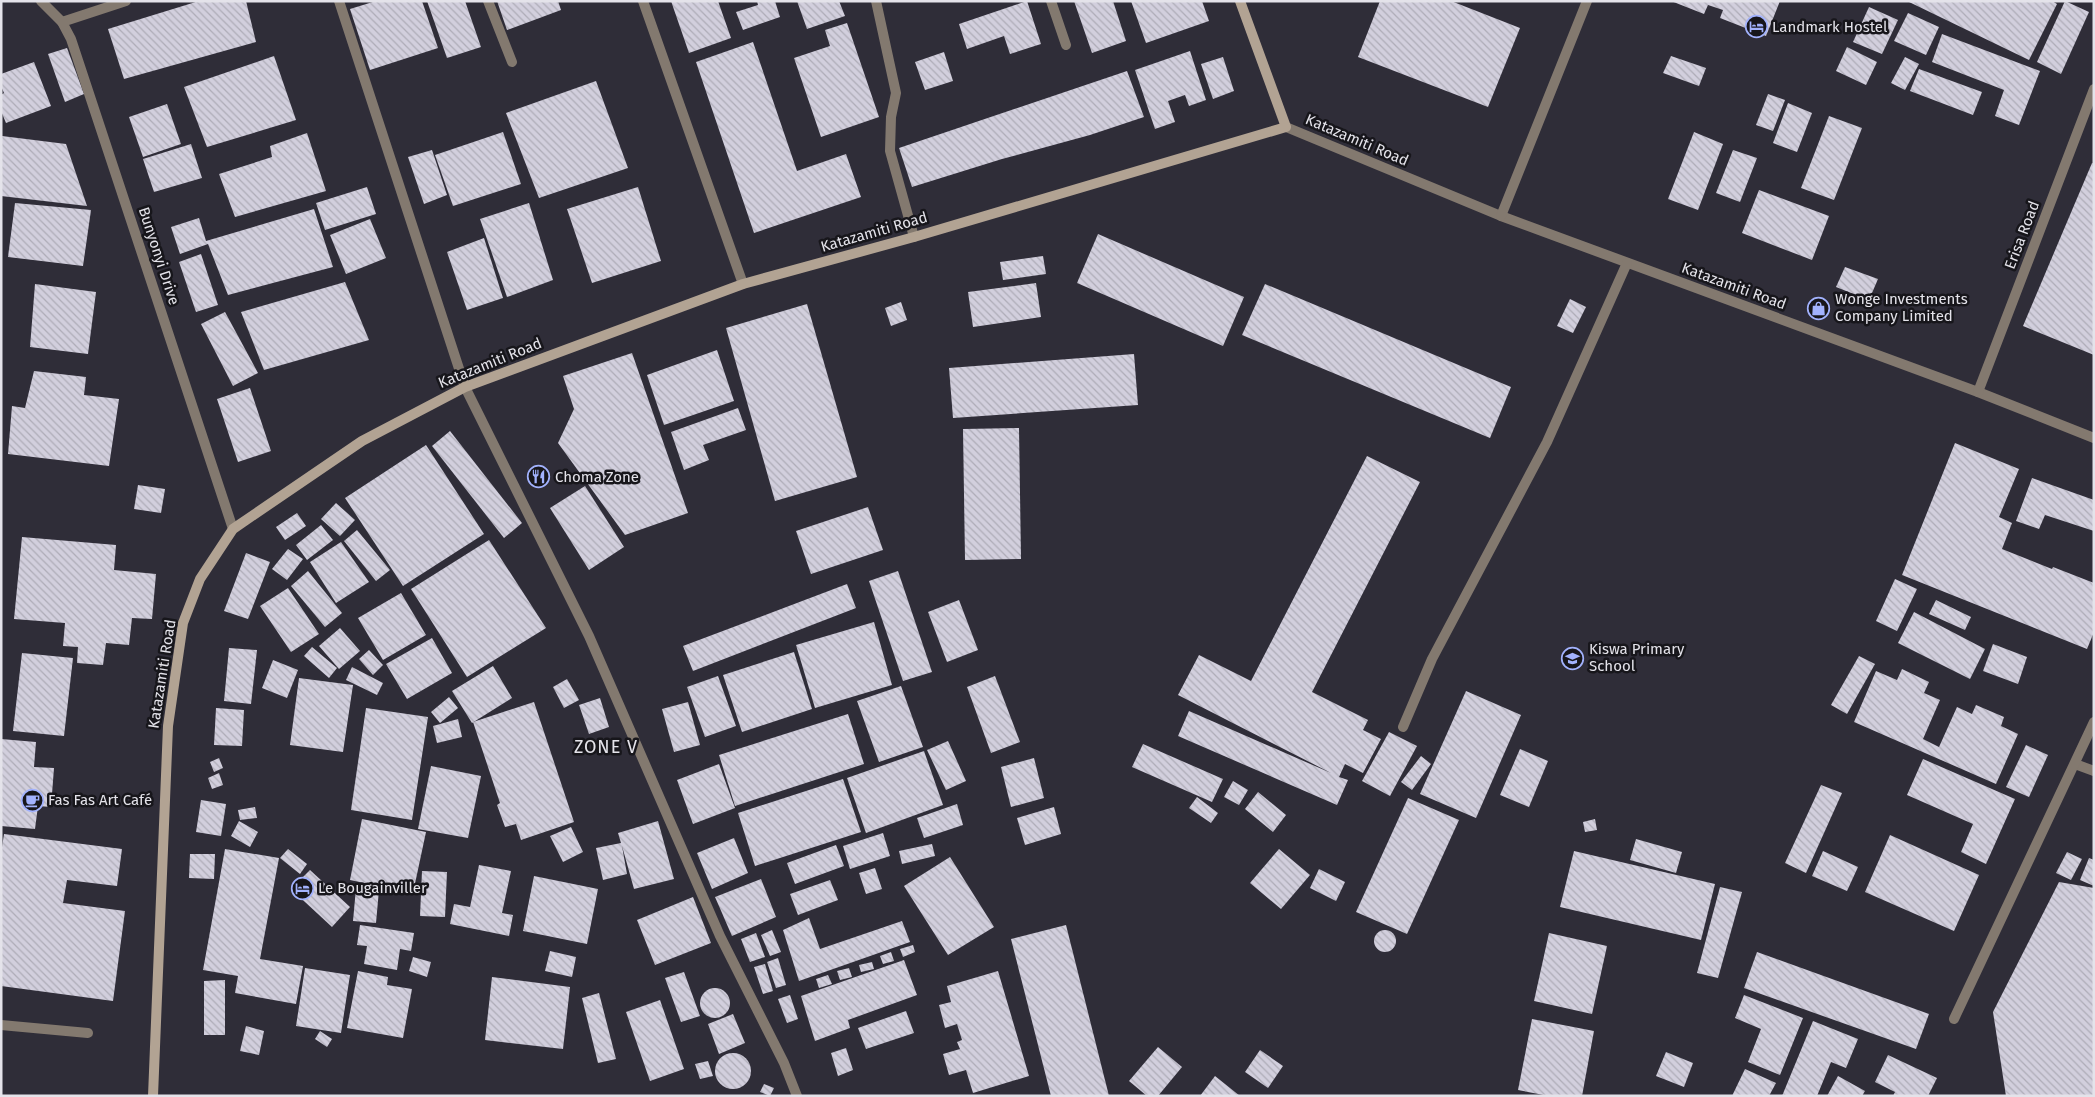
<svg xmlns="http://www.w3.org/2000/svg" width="2095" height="1097" viewBox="0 0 2095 1097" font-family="'Fira Sans',sans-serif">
<defs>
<pattern id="building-back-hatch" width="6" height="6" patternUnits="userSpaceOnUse" patternTransform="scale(1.25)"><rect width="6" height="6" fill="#d2cfdd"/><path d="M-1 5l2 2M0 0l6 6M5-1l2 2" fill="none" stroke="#aeacb7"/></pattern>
</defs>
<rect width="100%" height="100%" fill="#2f2d38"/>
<g fill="url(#building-back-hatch)">
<polygon points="199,1 246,1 256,42 124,79 108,29"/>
<polygon points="376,1 422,1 438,48 370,70 350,9"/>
<polygon points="427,1 465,1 481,47 447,58"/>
<polygon points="497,1 558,1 561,10 507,30"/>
<polygon points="671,1 718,1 731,38 689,53"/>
<polygon points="757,1 775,1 780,17 743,30 736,12 758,5"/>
<polygon points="797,1 839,1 845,16 807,29"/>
<polygon points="1027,1 1041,44 1010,54 1004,36 967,49 959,24"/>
<polygon points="1074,1 1113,1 1126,41 1092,53"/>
<polygon points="1131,1 1202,1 1209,21 1146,43"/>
<polygon points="1380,1 1451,1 1520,28 1488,107 1358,57"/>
<polygon points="1671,1 1780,1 1766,36 1720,18 1723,10 1708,5 1704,14"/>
<polygon points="1907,1 2052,1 2057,4 2029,60"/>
<polygon points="2065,1 2089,12 2061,74 2037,62"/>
<polygon points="1869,7 1898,20 1882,54 1853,42"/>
<polygon points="1908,13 1939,27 1926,55 1894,41"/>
<polygon points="847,23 879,117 821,137 794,58 830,46 825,30"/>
<polygon points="1942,34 2040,71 2019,125 1995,116 2004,90 1932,62"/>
<polygon points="753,42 797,171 846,154 861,197 754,233 696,62"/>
<polygon points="1847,47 1877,62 1866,85 1836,71"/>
<polygon points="67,48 84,94 65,102 48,54"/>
<polygon points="1190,51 1206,100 1189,106 1185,95 1168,101 1175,122 1155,129 1135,70"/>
<polygon points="944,52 953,81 925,90 915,62"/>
<polygon points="274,56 296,120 207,147 184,87"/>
<polygon points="1671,56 1706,68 1699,86 1663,73"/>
<polygon points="1223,57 1234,91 1213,99 1201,64"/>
<polygon points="1905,57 1919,64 1905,90 1891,83"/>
<polygon points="34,62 51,106 6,123 1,111 1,95 4,93 1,86 1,74"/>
<polygon points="1919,69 1982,92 1973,115 1910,91"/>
<polygon points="1127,71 1144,117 1090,135 1002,159 912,187 899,148"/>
<polygon points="596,81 628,168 539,198 506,113"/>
<polygon points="1768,94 1785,100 1773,131 1756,125"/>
<polygon points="1788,103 1812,113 1797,152 1773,143"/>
<polygon points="167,104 181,144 143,157 129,117"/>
<polygon points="1829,116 1862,128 1834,200 1801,188"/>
<polygon points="503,132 521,184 453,206 435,155"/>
<polygon points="1694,132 1723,144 1698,210 1668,199"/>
<polygon points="307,133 326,191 235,217 219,174 272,157 270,146"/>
<polygon points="2,136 66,144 87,206 1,196"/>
<polygon points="191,144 202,178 154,192 143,159"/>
<polygon points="432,150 447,195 424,204 408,157"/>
<polygon points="1733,150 1757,158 1740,202 1716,193"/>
<polygon points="2092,163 2094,164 2094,355 2023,326"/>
<polygon points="367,187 376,214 325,230 316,203"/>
<polygon points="638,187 661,261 592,283 567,209"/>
<polygon points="1759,190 1829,216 1812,260 1742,233"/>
<polygon points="15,203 91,210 83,266 8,257"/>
<polygon points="529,203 553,280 507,297 480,219"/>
<polygon points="314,209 333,267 228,295 208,244 180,254 171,227 199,218 206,241"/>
<polygon points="370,219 386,258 346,274 330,235"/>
<polygon points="1098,234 1244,297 1223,346 1077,283"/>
<polygon points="484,238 503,298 467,310 447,252"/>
<polygon points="201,254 218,305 196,312 179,262"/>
<polygon points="1043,256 1046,274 1003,280 1000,262"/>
<polygon points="1845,267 1878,279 1869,300 1836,287"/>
<polygon points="345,282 369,340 264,370 241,312"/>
<polygon points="1036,283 1041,317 973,327 968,292"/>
<polygon points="35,284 96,292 88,354 30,347"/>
<polygon points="1265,284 1511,387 1490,438 1242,335"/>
<polygon points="1570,299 1586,307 1573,333 1557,326"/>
<polygon points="901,302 907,320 891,326 885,308"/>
<polygon points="807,304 857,477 775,501 726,328"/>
<polygon points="225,312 258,373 233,386 201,324"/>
<polygon points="717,350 734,401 664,425 647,375"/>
<polygon points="632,353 688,513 625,535 558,443 574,409 563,376"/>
<polygon points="1134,354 1138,405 953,418 949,368"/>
<polygon points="34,371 86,377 84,395 119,399 109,466 8,454 12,406 25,408"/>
<polygon points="250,388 271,451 238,462 217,399"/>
<polygon points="738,408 746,430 703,445 709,460 684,470 671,432"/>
<polygon points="1019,428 1021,559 965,560 963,429"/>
<polygon points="450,431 522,523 504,538 432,446"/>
<polygon points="1955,443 2019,469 1999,517 2012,523 2002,549 2052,569 2053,567 2094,583 2094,632 2087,649 1902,575"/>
<polygon points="426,445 484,534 403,586 345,498"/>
<polygon points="1367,456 1420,482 1312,692 1368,720 1363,730 1381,739 1363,773 1345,764 1339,777 1348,780 1337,805 1178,736 1189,711 1331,773 1178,695 1199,655 1251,681"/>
<polygon points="2032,478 2094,500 2094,531 2045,515 2039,529 2016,521"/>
<polygon points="138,485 165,489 161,513 134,509"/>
<polygon points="585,486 624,547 589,570 550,508"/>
<polygon points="336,503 355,520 340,536 321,519"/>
<polygon points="868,507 883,550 811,574 796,531"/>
<polygon points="297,513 306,526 285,540 276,527"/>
<polygon points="321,525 333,540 307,560 296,545"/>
<polygon points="357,530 390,570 376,581 344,541"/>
<polygon points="22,537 116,545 114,570 156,574 152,619 132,618 129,645 106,643 103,665 77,663 78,647 63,646 65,623 14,619"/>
<polygon points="489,540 546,628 467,677 411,589"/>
<polygon points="341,542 369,582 336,603 310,562"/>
<polygon points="288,549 303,559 287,580 272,569"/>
<polygon points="246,553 270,562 248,619 224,611"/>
<polygon points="308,571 342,613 325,627 291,586"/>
<polygon points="898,571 932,672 903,681 869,581"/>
<polygon points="1895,579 1917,589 1897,631 1876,621"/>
<polygon points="847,584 856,608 693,671 683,646"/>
<polygon points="288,588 319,634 291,652 260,606"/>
<polygon points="401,593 426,635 383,660 358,618"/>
<polygon points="959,600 978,650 947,662 928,612"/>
<polygon points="1936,600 1971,617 1965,630 1929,614"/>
<polygon points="1914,612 1985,649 1970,679 1898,643"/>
<polygon points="874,622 892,685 815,708 796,645"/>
<polygon points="340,628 360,651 339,669 319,646"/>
<polygon points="432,638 452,673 407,699 386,664"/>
<polygon points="1993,644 2027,657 2018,684 1983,671"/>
<polygon points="312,647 337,668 329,678 304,656"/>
<polygon points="229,648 257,650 251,704 224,701"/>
<polygon points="369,650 383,665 373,675 359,659"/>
<polygon points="794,652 812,709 742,732 723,675"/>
<polygon points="22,653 73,658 64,736 13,731"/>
<polygon points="1859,656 1875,664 1847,714 1831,705"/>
<polygon points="273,660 298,670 287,698 262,688"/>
<polygon points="493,666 512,698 472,723 452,691"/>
<polygon points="352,667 383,683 377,695 346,680"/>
<polygon points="1902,669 1929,682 1924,693 1940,700 1923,739 1939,747 1957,707 1972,714 1976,705 2004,717 2001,726 2018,734 1996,784 1854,722 1876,671 1897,680"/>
<polygon points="718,676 736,726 705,737 687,687"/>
<polygon points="995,676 1020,742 991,753 967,687"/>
<polygon points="299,678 353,685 343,752 290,745"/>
<polygon points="567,679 579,700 564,708 553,687"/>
<polygon points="901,686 923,747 879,762 857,701"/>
<polygon points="1466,691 1521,715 1476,818 1420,794"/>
<polygon points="449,697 458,708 440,723 431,712"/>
<polygon points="600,698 609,727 589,734 579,705"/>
<polygon points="534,702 574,822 521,840 516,824 505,827 497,805 500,803 473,722"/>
<polygon points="688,702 700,745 674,752 662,709"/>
<polygon points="216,708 244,710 242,746 214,745"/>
<polygon points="366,708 428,717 412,820 351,810"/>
<polygon points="848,714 864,764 735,806 719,755"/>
<polygon points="458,719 462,737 437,743 433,726"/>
<polygon points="1389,732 1417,746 1390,796 1362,781"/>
<polygon points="1,739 36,742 34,767 54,768 51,807 38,806 35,829 1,826"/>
<polygon points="948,741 966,781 946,790 927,750"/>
<polygon points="1143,744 1223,779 1212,802 1132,767"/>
<polygon points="2026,745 2048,755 2029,797 2006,787"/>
<polygon points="1520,749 1548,761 1529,807 1500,795"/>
<polygon points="924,751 943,805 866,833 847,778"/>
<polygon points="1421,756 1431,764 1412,790 1401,782"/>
<polygon points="219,758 223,768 214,772 210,762"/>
<polygon points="1034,758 1044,798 1011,807 1001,767"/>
<polygon points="1923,759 2015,799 1986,864 1961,852 1973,824 1907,795"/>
<polygon points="719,764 735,808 693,824 677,780"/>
<polygon points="431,766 481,776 468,838 418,829"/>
<polygon points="219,773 223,785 212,789 208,778"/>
<polygon points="843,779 861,832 755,866 738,813"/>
<polygon points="1233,781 1248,790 1239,805 1224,797"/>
<polygon points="1821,785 1842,793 1806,873 1785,863"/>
<polygon points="1258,792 1286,815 1273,832 1245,809"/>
<polygon points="1197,797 1218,813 1211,823 1189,808"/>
<polygon points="1408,798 1459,820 1407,934 1356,912"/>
<polygon points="201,800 226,804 221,836 196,832"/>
<polygon points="957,804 963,825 924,838 917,818"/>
<polygon points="255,807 257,818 240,820 238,810"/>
<polygon points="1054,807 1061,834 1025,845 1017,818"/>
<polygon points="362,819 426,832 413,893 350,880"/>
<polygon points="1595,819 1597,830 1585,832 1583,822"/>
<polygon points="239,821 258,832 250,847 231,836"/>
<polygon points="658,821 674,879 634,889 622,846 627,874 603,880 596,848 621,843 618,833"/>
<polygon points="571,827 583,852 563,862 550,836"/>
<polygon points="883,833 890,856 850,869 843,846"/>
<polygon points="4,834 122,849 117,886 67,880 63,903 125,911 113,1001 1,986 1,854"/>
<polygon points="1890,835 1979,875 1954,931 1865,892"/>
<polygon points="734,838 748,873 712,889 697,853"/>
<polygon points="1636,839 1682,852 1676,873 1630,860"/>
<polygon points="932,844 935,856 902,864 899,851"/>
<polygon points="836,845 844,866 795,884 787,863"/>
<polygon points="225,849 279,858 260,959 303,966 296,1004 235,993 238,976 203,970"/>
<polygon points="288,849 307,864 300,874 280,858"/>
<polygon points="1279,849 1310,875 1281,909 1250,883"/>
<polygon points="1574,851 1715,884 1701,940 1560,907"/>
<polygon points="1823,851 1858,867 1847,891 1812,876"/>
<polygon points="2067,852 2082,859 2071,880 2056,873"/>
<polygon points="190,854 215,854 214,879 189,878"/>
<polygon points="950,857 994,927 948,955 904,886"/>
<polygon points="2089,858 2094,860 2094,886 2080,880"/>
<polygon points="479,865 511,871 502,913 513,915 509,936 450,924 454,904 470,907"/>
<polygon points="875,868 882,889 866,894 859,873"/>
<polygon points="1319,869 1345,882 1336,901 1310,888"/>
<polygon points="310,870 350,907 332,927 291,889"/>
<polygon points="422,871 447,872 445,917 420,916"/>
<polygon points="534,876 598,889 587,944 523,931"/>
<polygon points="761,879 776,917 732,936 715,897"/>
<polygon points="830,880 838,900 798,915 790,894"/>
<polygon points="2059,882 2094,888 2094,1096 2006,1096 1993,1012"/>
<polygon points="1720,887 1742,892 1718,978 1697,973"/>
<polygon points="356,888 379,890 376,923 353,921"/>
<polygon points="693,897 711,943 655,965 637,920"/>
<polygon points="809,918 820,949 902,921 910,942 799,981 783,930"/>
<polygon points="360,925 414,933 411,951 400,949 397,970 364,964 367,946 357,945"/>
<polygon points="1066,925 1109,1096 1051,1096 1011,939"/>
<circle cx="1385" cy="941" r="11"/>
<polygon points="772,930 781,952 770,956 761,935"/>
<polygon points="756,933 765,957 750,962 741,939"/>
<polygon points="1549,933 1607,946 1592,1014 1534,1001"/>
<polygon points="913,945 915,952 903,957 900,949"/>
<polygon points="550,951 576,957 572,977 545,971"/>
<polygon points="891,952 894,961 883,964 880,956"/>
<polygon points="1757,952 1929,1014 1916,1049 1744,988"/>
<polygon points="413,957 431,962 427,977 409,971"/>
<polygon points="778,958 786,985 776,988 767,962"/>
<polygon points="904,960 917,995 848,1020 850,1028 815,1041 801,996"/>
<polygon points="872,962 874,969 861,972 859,965"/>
<polygon points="765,964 773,991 763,994 754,967"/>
<polygon points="305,968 350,975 341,1033 296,1026"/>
<polygon points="849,968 852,977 840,980 837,971"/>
<polygon points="358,971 388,977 387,985 412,989 403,1038 347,1028"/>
<polygon points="998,971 1029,1076 973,1093 966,1070 949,1075 943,1054 960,1049 957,1042 962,1040 957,1024 945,1028 939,1005 951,1002 947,986"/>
<polygon points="684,972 700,1016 681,1022 665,978"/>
<polygon points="828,975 832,984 819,988 816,979"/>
<polygon points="492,977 570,987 563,1049 485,1040"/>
<polygon points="225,980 225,1035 204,1035 204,981"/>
<circle cx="715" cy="1003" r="15"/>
<polygon points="599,993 616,1059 598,1063 582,998"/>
<polygon points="790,995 798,1019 787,1023 778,999"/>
<polygon points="1744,995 1803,1018 1780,1075 1748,1062 1761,1029 1735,1018"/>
<polygon points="660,1000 684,1069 650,1081 626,1012"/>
<polygon points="906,1011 914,1033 866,1049 858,1028"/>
<polygon points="733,1014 745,1043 719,1054 708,1024"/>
<polygon points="1532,1019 1594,1031 1582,1096 1549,1096 1518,1090"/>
<polygon points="1813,1021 1858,1039 1846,1068 1831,1062 1817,1096 1782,1096"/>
<polygon points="246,1026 264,1031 259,1055 240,1051"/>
<polygon points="320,1031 332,1039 327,1047 315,1039"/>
<polygon points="1158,1047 1182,1067 1158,1096 1147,1096 1129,1081"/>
<polygon points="846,1048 853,1070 838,1076 831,1053"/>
<polygon points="1260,1050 1283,1066 1268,1088 1245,1072"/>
<polygon points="1666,1052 1693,1063 1684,1087 1656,1076"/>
<circle cx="733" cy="1071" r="18"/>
<polygon points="1888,1055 1937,1078 1928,1096 1893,1096 1895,1092 1875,1082"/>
<polygon points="708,1061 713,1076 700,1079 695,1064"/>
<polygon points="1745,1069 1776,1083 1769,1096 1732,1096"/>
<polygon points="1215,1076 1240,1096 1200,1096"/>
<polygon points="1838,1076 1865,1091 1862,1096 1827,1096"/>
<polygon points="764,1084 774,1088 770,1096 760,1092"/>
</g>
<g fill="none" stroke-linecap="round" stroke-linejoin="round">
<g stroke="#83796f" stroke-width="10">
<polyline points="488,1 512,62"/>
<polyline points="876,1 896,93 891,117 890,151 914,237"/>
<polyline points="1051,1 1066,45"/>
<polyline points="62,22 126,1"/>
<polyline points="1,1025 88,1033"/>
</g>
<g stroke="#83796f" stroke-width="10">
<polyline points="41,1 62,22 71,39 233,529"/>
<polyline points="339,1 465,387 589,636 720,936 784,1063 797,1096"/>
<polyline points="643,1 743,284"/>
<polyline points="1286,127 1501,216 1978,392 2094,438"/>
<polyline points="1501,216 1587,1"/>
<polyline points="1978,392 2094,89"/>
<polyline points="1403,727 1432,659 1547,442 1627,263"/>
<polyline points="2075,764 2094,771"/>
<polyline points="1954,1019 2094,722"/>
</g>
<polyline stroke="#b2a393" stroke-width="10" points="153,1096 168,726 183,623 200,579 233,529 362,441 465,387 743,284 914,237 1286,127 1240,1"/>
</g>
<defs>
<symbol id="hotel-ring" viewBox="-11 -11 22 22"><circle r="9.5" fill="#17161b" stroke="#a2b2fd" stroke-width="1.5"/><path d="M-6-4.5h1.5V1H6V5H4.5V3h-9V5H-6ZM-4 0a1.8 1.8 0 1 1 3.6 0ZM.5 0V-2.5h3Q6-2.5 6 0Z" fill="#a2b2fd"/></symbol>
<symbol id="shop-ring" viewBox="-11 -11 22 22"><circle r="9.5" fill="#17161b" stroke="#a2b2fd" stroke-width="1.5"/><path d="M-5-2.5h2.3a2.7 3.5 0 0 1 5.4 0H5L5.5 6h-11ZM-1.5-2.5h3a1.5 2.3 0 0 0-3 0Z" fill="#a2b2fd"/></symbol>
<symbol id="restaurant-ring" viewBox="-11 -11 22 22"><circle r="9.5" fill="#17161b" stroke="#a2b2fd" stroke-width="1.5"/><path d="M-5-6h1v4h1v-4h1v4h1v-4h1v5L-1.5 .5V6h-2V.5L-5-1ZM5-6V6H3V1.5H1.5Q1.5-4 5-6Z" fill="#a2b2fd"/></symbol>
<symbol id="school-ring" viewBox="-11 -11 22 22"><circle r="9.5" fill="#17161b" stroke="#a2b2fd" stroke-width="1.5"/><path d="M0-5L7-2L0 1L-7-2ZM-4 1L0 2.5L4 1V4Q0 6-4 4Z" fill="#a2b2fd"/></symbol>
<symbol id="cafe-ring" viewBox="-11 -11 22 22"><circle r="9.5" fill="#17161b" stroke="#a2b2fd" stroke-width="1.5"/><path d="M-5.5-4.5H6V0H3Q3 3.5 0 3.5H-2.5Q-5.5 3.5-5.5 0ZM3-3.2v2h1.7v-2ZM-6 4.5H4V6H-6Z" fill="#a2b2fd"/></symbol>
</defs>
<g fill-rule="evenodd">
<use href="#hotel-ring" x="1744" y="14" width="25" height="25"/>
<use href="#shop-ring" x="1806" y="296" width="25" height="25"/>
<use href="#restaurant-ring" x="526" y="464" width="25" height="25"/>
<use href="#school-ring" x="1560" y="646" width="25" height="25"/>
<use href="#cafe-ring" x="20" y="788" width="25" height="25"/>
<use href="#hotel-ring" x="290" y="876" width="25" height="25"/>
</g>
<g text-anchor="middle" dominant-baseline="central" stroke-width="5" stroke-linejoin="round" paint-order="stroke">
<g font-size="15" fill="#e4e3ea" stroke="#17161b" text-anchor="start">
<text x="1772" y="27">Landmark Hostel</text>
<text x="1835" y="299">Wonge Investments<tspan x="1835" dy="17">Company Limited</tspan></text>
<text x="555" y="477">Choma Zone</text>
<text x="1589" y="649">Kiswa Primary<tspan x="1589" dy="17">School</tspan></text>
<text x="48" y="800">Fas Fas Art Café</text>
<text x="318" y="888">Le Bougainviller</text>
</g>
<g font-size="15" fill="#e4e3ea" stroke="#17161b">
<text transform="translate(1357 140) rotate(23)">Katazamiti Road</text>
<text transform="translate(874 232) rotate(-16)">Katazamiti Road</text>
<text transform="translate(2022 235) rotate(-69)">Erisa Road</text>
<text transform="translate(159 256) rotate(72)">Bunyonyi Drive</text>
<text transform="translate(1734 286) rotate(20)">Katazamiti Road</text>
<text transform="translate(490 363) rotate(-22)">Katazamiti Road</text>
<text transform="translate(162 674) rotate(-81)">Katazamiti Road</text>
</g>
<g font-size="18" letter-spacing="1" fill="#e4e3ea" stroke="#17161b">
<text x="606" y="747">ZONE V</text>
</g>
</g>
<rect width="2095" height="1097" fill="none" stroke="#e4e3ea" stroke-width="5"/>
</svg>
